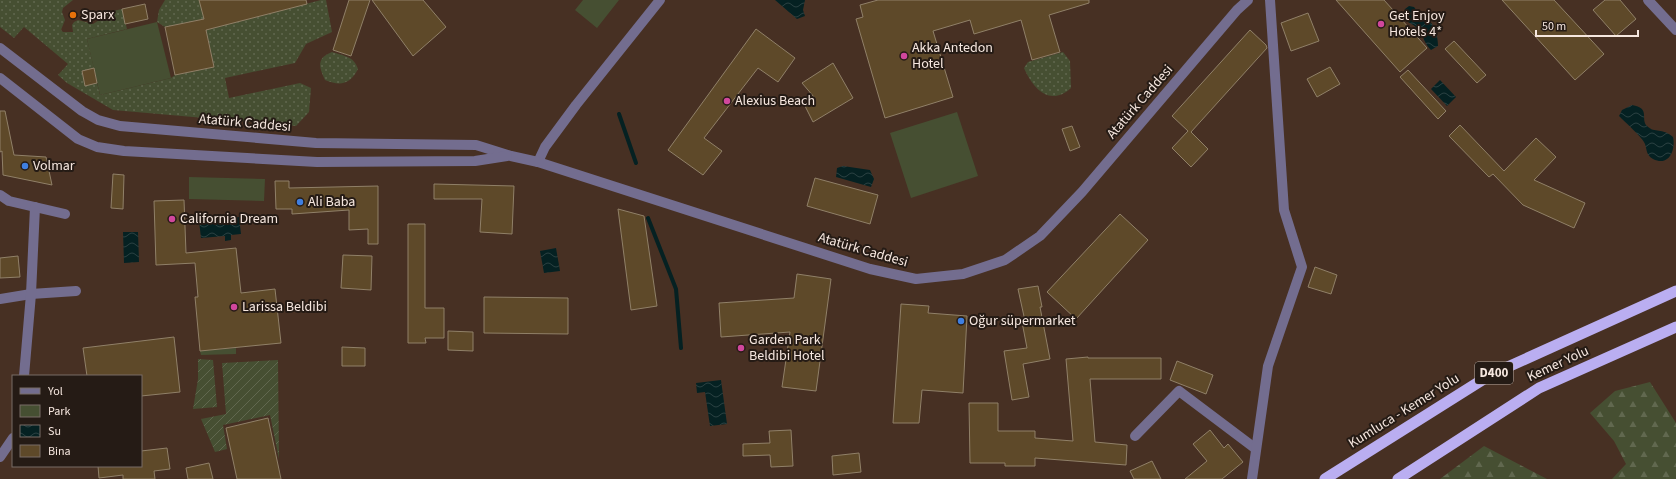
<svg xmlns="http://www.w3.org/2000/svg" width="1676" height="479" viewBox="0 0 1676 479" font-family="'Source Sans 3',sans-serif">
<defs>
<pattern id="grass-dots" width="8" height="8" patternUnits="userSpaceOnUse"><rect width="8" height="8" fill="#464f32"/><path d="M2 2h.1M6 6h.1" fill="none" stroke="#61684f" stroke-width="1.8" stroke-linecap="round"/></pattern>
<pattern id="forest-firs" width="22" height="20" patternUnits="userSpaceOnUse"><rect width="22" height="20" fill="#464f32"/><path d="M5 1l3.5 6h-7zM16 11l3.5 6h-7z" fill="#61684f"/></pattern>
<pattern id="garden-furrows" width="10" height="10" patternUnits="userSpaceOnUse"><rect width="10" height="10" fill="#464f32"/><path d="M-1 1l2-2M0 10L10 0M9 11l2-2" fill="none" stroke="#61684f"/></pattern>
<pattern id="water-waves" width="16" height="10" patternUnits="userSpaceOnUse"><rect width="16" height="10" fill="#052122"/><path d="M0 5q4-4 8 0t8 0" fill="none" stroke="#2a4142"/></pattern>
</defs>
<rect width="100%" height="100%" fill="#473023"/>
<g fill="url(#grass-dots)">
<polygon points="0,0 73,0 63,8 62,12 65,20 61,30 63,32 73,32 72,25 74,22 78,20 93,24 113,11 122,9 127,29 87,39 94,68 82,71 85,85 97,83 100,95 171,78 175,75 214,67 206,30 321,0 326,0 332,32 306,44 295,63 225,78 229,98 300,83 311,88 309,112 296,126 113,110 67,83 58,75 68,64 24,27 14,38 0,27"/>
<polygon points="165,0 201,0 204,19 165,27 157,22 159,10"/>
<path d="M332,52c12,4 22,4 26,17 -8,16 -18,17 -33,11 -6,-13 -9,-22 7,-28z"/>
<path d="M1063,52l7,9 1,27c-21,19 -38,1 -47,-20l4,-6z"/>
</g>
<g fill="url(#forest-firs)">
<polygon points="1650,382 1676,423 1676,479 1612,479 1626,464 1614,441 1590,413 1615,391"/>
<polygon points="1484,446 1547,479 1440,479"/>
</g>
<g fill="#464f32">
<polygon points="583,0 619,0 597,28 575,10"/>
<polygon points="157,22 171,78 100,95 87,39"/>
<polygon points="957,112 978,176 911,198 890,133"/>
<polygon points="189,177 265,179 264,201 189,199"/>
<polygon points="236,348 236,354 201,355 200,351"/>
</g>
<g fill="url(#garden-furrows)">
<polygon points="198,359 213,360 217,407 193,409 198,379"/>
<polygon points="278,360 279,459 270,415 223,425 227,449 215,452 201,419 226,414 222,363"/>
</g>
<g fill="url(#water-waves)">
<polygon points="775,0 805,0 803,10 805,16 797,19"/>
<path d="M1409,6l5,1c4,6 8,6 12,10 9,8 12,19 12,29l-7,4c-11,-11 -5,-19 -23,-28l-1,-4 -3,-2 1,-7z"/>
<polygon points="1440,80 1456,97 1447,106 1431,89"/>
<path d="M1632,105c19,3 8,14 15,21 8,8 15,1 26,11 3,13 -4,30 -20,22 -7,-4 -6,-9 -8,-15 -2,-6 -21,-23 -26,-28l3,-6z"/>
<polygon points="843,166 870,170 874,179 871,187 836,177 837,168"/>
<polygon points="239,217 241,234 231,235 231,240 225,241 225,236 201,238 199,221"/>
<polygon points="123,232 138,232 139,262 124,263"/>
<polygon points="556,248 560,271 544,273 540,251"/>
<polygon points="721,380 727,424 710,426 705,392 697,393 696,383"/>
</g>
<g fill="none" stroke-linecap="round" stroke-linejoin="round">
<g stroke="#052122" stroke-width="4">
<polyline points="619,114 636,163"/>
<polyline points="648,218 676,289 681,348"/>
</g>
</g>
<g fill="#5e4929" stroke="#908068">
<polygon points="199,0 306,0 307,4 206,30 214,67 175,75 165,27 204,19"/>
<polygon points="349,0 370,0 351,56 333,50"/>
<polygon points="372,0 423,0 446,27 413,56"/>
<polygon points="878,0 1089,0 1089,3 1049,15 1060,52 1032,60 1021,20 974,34 970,20 933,31 953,97 885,118 856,19 863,17 860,5"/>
<polygon points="1336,0 1384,0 1427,48 1400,72"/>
<polygon points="1502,0 1554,0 1604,54 1575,80"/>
<polygon points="1605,0 1620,0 1636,19 1616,36 1593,10"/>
<polygon points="145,4 148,19 125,24 122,9"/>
<polygon points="1308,13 1319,41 1291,51 1281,23"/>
<polygon points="756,29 795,58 778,82 758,68 704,138 722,151 703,175 668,150"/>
<polygon points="1250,30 1266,45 1267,48 1191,132 1208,149 1191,167 1172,148 1188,131 1172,116"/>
<polygon points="1454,41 1486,75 1477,83 1445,49"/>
<polygon points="833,63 853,98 813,122 804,104 814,97 802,83"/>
<polygon points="1330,67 1340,84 1317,97 1307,79"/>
<polygon points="94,68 97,83 85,86 82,71"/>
<polygon points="1408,70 1446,111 1438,119 1400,77"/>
<polygon points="0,111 5,111 14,155 46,157 52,185 3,175 2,151 0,152"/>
<polygon points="1460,125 1504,171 1536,138 1556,157 1534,180 1585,203 1574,228 1523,205 1493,174 1489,177 1449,136"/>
<polygon points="1072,126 1080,147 1070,151 1062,129"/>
<polygon points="113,174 124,175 123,209 111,208"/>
<polygon points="815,178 878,195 870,224 807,206"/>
<polygon points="275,181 289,181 289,188 378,186 378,244 368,244 368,229 349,230 349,210 292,214 292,209 276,209"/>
<polygon points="434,184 514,186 512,234 480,232 482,199 434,199"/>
<polygon points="184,200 186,253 236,248 241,293 275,289 281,343 200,351 195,297 198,297 195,263 156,265 154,201"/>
<polygon points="618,209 644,216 657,306 631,310"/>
<polygon points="1120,214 1148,240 1076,319 1047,292"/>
<polygon points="408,224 425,224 425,308 444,308 444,338 425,338 426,343 408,343"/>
<polygon points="343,255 372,256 371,290 341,288"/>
<polygon points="18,256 20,277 0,278 0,258"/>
<polygon points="1315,267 1337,275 1331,294 1308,287"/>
<polygon points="797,274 831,279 816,391 782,387 790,332 721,337 719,303 794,298"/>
<polygon points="1038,286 1042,307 1040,307 1050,359 1023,364 1029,397 1012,400 1004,351 1027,348 1022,322 1025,321 1018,289"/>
<polygon points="484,297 568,298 568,334 484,333"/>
<polygon points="901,304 929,306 928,313 967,316 963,393 922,390 919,423 893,423"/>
<polygon points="448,331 473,332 473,351 448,350"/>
<polygon points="174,337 180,392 141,396 141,376 87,376 83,348"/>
<polygon points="342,347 365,348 365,366 342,366"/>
<polygon points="1088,357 1088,358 1161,358 1161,379 1090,379 1095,442 1127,445 1126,465 1035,458 1035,466 1005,466 1005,463 970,463 969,403 998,403 998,431 1035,431 1035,438 1073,441 1066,359"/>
<polygon points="1177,361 1213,375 1206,394 1170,380"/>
<polygon points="268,418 281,479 237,479 226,428"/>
<polygon points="791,430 793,466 771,467 770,455 743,456 743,444 770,443 769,431"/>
<polygon points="1210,430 1224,448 1228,444 1243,462 1222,479 1185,479 1207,461 1193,444"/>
<polygon points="167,448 170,469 154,471 155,479 123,479 123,475 99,478 98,466 141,466 141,451"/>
<polygon points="859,453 861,472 833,475 832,456"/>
<polygon points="1152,461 1161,479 1134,479 1130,471"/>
<polygon points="209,463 213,479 188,479 186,468"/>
</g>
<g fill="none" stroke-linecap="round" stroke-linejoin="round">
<g stroke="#736d8f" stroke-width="10">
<polyline points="1648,0 1676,30"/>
<polyline points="538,162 545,147 576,105 660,0"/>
<polyline points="0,195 9,201 65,214"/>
<polyline points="0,299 31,294 76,291"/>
<polyline points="24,376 31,294 35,207"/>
<polyline points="1135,436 1179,391 1256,449"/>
<polyline points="0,457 13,438"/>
<polyline points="1252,479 1268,366 1302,267 1284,210 1270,0"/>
</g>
<g stroke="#736d8f" stroke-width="10">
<polyline points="0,48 82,111 98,120 120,126 316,143 476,145 511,156 538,162 870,269 916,279 963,274 1005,260 1040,236 1082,192 1237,10 1248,0"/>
<polyline points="0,78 78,139 97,147 124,151 317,162 475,161 507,156"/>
</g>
<g stroke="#baaef1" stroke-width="11">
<polyline points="1325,479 1490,375 1676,291"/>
<polyline points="1398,479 1539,388 1676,327"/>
</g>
</g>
<circle fill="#e8710a" stroke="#251b15" stroke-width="1.5" cx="73" cy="15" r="4"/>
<g fill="#d1479c" stroke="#251b15" stroke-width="1.5">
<circle cx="1381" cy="24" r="4"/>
<circle cx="904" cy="56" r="4"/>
<circle cx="727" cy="101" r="4"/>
<circle cx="172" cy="219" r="4"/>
<circle cx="234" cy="307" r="4"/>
<circle cx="741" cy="348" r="4"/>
</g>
<g fill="#3f7fe0" stroke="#251b15" stroke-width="1.5">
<circle cx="25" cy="166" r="4"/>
<circle cx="300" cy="202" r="4"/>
<circle cx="961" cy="321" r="4"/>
</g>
<g text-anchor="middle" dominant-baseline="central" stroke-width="4" stroke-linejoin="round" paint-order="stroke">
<rect fill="#251b15" stroke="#b7aaa2" stroke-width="1" x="1475" y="362" width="38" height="22" rx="3"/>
<g font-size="13" font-weight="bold" fill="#f6e7df">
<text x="1494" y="373">D400</text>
</g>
<g font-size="14" fill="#f6e7df" stroke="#251b15" text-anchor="start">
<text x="81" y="15">Sparx</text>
<text x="1389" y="16">Get Enjoy<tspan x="1389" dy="16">Hotels 4*</tspan></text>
<text x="912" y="48">Akka Antedon<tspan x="912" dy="16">Hotel</tspan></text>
<text x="735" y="101">Alexius Beach</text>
<text x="33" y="166">Volmar</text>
<text x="308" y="202">Ali Baba</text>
<text x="180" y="219">California Dream</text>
<text x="242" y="307">Larissa Beldibi</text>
<text x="969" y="321">Oğur süpermarket</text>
<text x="749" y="340">Garden Park<tspan x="749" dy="16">Beldibi Hotel</tspan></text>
</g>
<g font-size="14" fill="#f6e7df" stroke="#251b15">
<text transform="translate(1140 102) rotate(-49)">Atatürk Caddesi</text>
<text transform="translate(245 123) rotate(5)">Atatürk Caddesi</text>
<text transform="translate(863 250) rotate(16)">Atatürk Caddesi</text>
<text transform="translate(1558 364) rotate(-25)">Kemer Yolu</text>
<text transform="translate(1404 411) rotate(-32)">Kumluca - Kemer Yolu</text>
</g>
</g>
<rect x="12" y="375" width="130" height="92" fill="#251b15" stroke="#796d66"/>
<rect x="20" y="388" width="20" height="6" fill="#736d8f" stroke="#796d66"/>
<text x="48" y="395" font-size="12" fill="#f6e7df">Yol</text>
<rect x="20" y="405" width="20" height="12" fill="#464f32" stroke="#796d66"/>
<text x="48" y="415" font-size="12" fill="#f6e7df">Park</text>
<rect x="20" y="425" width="20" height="12" fill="url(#water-waves)" stroke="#796d66"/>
<text x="48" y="435" font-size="12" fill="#f6e7df">Su</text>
<rect x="20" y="445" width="20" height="12" fill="#5e4929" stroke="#796d66"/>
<text x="48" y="455" font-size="12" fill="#f6e7df">Bina</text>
<path d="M1536 30v6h102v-6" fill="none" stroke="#f6e7df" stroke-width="2"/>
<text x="1542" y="30" font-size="12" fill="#f6e7df" stroke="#251b15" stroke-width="3" paint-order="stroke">50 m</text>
</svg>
